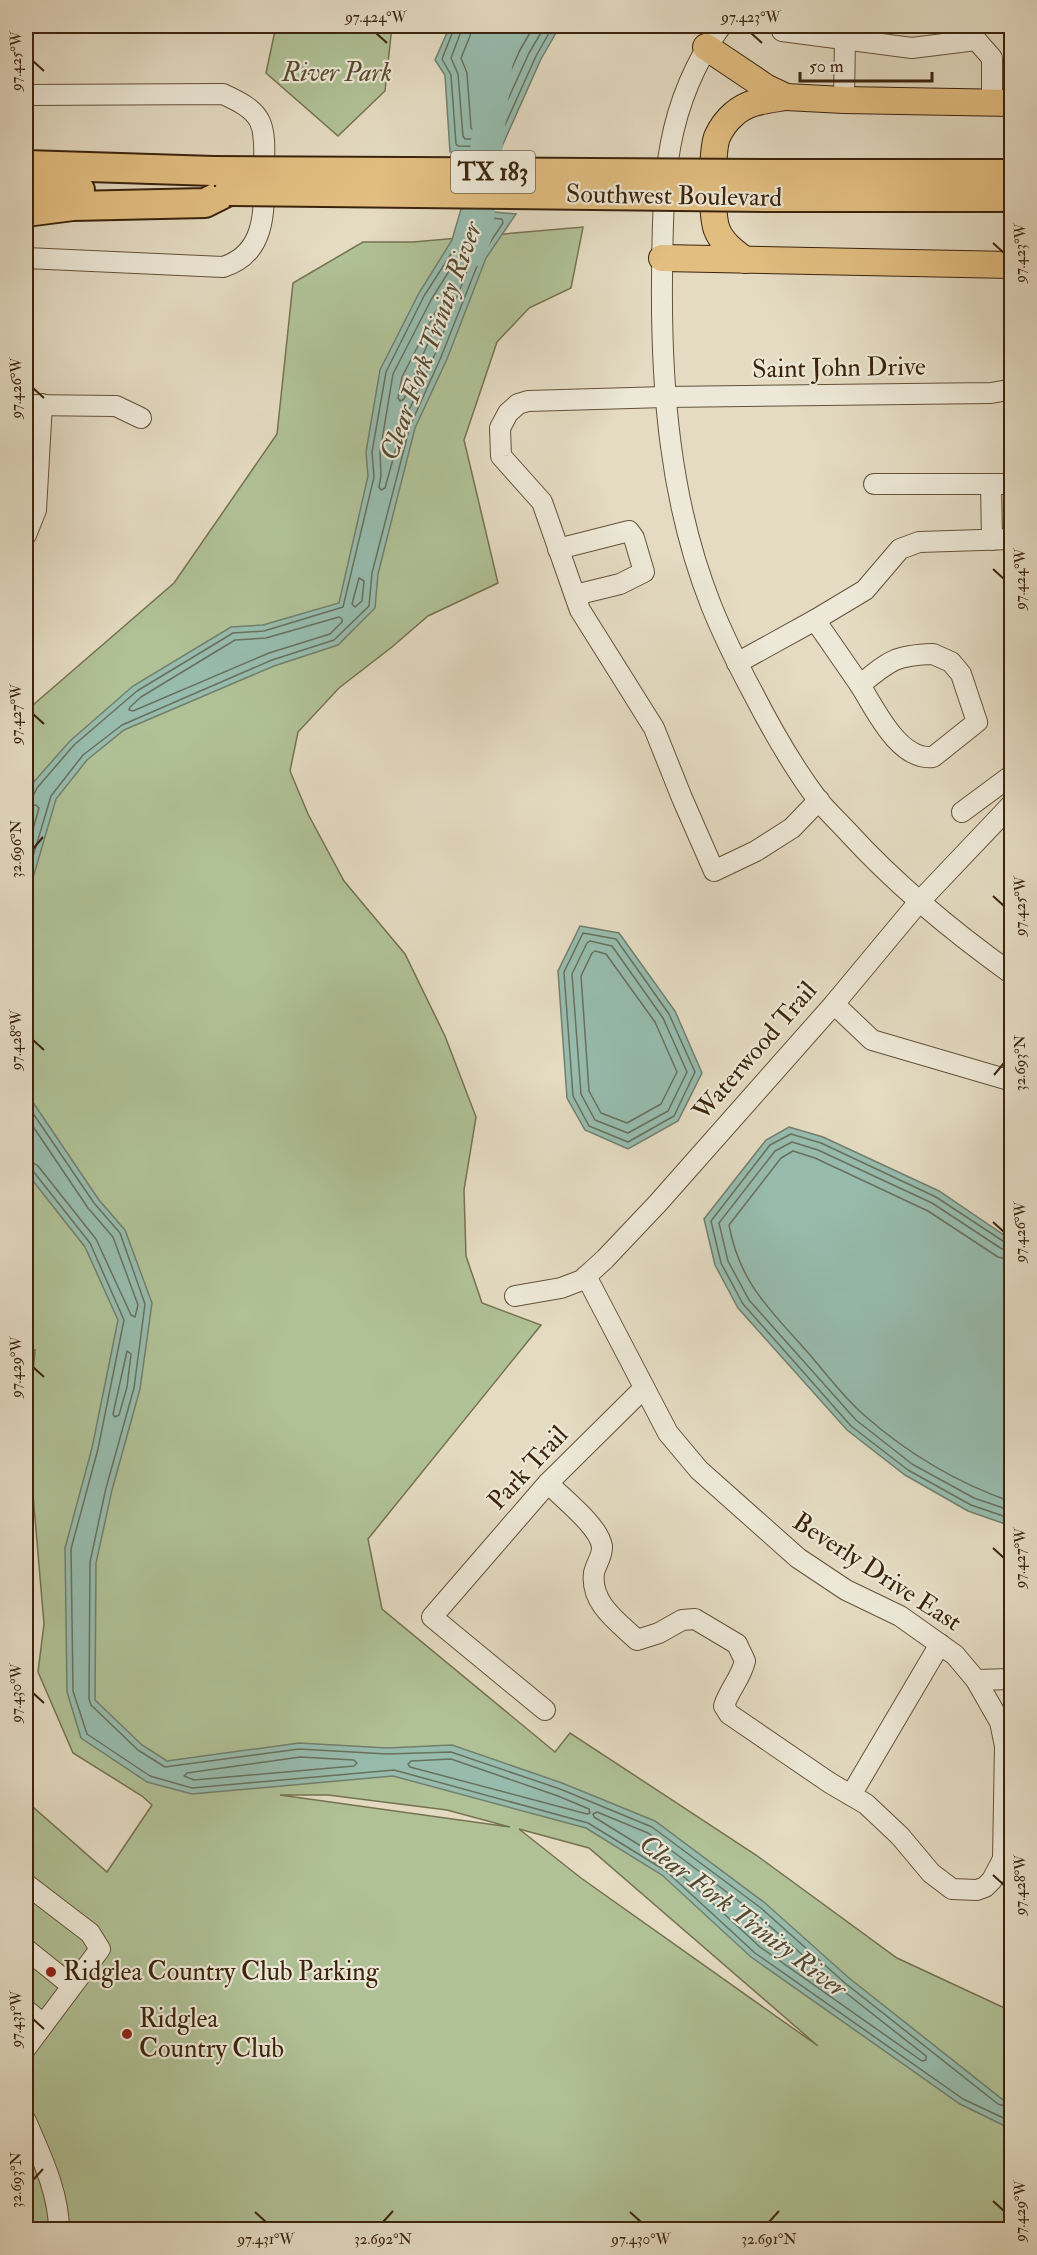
<svg xmlns="http://www.w3.org/2000/svg" width="1037" height="2255" viewBox="0 0 1037 2255" font-family="'IM FELL Double Pica',serif">
<rect width="100%" height="100%" fill="#e4dbc2"/>
<filter id="stains"><feTurbulence type="fractalNoise" baseFrequency=".00333" numOctaves="4"/><feColorMatrix values="0 0 0 0 .2 0 0 0 0 .09 0 0 0 0 .02 0 0 0 .5 -.17"/></filter>
<radialGradient id="worn" r=".72"><stop offset=".6" stop-color="#630" stop-opacity="0"/><stop offset="1" stop-color="#630" stop-opacity=".3"/></radialGradient>
<g fill="#b0c196" stroke="#767251" stroke-width="1.5" fill-rule="evenodd">
<polygon points="276,26 392,26 385,91 338,136 266,73"/>
<path d="M583,227l-12,61 -42,20 -32,34 -33,98 34,143 -70,33 -36,31 -53,41 -41,44 -8,39 18,43 36,67 61,73 40,82 31,81 -12,73 2,66 16,47 59,22 -173,214 14,70 173,143 15,-19 186,122 141,103 114,53v218h-985v-428l81,71 45,-67 -10,-9 -69,-43 -35,-81 6,-48 -16,-188 7,-86 -9,2v-641l148,-128 103,-149 16,-151 70,-41h50zM280,1795h48l119,15 63,17zM519,1829l70,19 229,198 -237,-168z"/>
</g>
<g fill="#97bcae" stroke="#727f6d" stroke-width="1.5">
<polygon points="450,26 560,26 541,59 499,153 450,152 445,75 435,60"/>
<polygon points="461,209 516,214 486,258 447,359 415,428 378,574 375,608 338,645 274,666 124,730 87,760 56,799 26,902 26,802 31,785 70,741 133,686 231,627 263,625 339,603 368,476 366,452 380,370 419,293 452,240"/>
<polygon points="580,926 619,933 675,1011 702,1073 678,1121 628,1149 585,1130 567,1098 558,971"/>
<polygon points="26,1092 99,1200 125,1230 152,1303 140,1389 112,1490 96,1563 95,1700 142,1745 167,1761 299,1743 387,1748 452,1745 562,1783 655,1821 765,1903 849,1978 1002,2099 1011,2104 1011,2129 960,2104 751,1957 662,1875 586,1828 393,1776 192,1794 147,1782 81,1738 67,1692 65,1548 92,1448 118,1320 85,1247 26,1172"/>
<polygon points="789,1127 823,1137 939,1191 1011,1240 1011,1526 968,1511 905,1475 847,1430 738,1308 715,1265 704,1219 766,1140"/>
</g>
<g fill="none" stroke-linecap="round" stroke-linejoin="round">
<g stroke="#69705d" stroke-width="1.5">
<polyline points="455,26 442,59 451,75 456,144 458,146 493,147 496,145 536,56 553,26"/>
<polyline points="463,26 451,58 458,74 463,136 465,139 488,139 491,137 529,53 545,26"/>
<polyline points="472,26 470,36 461,58 467,73 471,128 473,130 485,128 520,50 534,26"/>
<polygon points="473,223 488,225 490,229 474,253 435,354 403,423 385,488 381,490 379,487 381,476 380,452 393,374 431,300 464,247 471,225"/>
<polygon points="436,311 439,312 440,315 404,399 400,401 398,398 402,377"/>
<polygon points="359,578 364,581 362,601 355,607 352,604"/>
<polygon points="339,617 342,619 342,622 330,634 269,653 133,711 129,710 130,707 141,697 235,640 266,638"/>
<polyline points="26,800 32,798 37,788 74,745 137,691 233,633 264,631 343,607 374,477 372,452 386,372 424,296 458,243 466,216 502,219 503,223 481,256 441,357 410,426 372,573 369,606 334,640 272,660 122,725 83,755 51,796 26,880"/>
<polyline points="26,807 36,805 39,808 26,854"/>
<polygon points="583,933 616,939 669,1014 695,1072 674,1116 628,1142 589,1126 573,1096 564,972"/>
<polygon points="590,941 612,946 663,1018 687,1072 668,1111 628,1133 595,1120 581,1094 572,974 587,943"/>
<polygon points="595,951 606,954 655,1022 677,1072 661,1104 627,1123 601,1113 589,1091 581,976 592,953"/>
<polyline points="26,1103 94,1203 120,1233 145,1304 134,1388 106,1488 90,1562 89,1699 91,1705 138,1750 165,1767 299,1749 387,1754 451,1752 560,1789 652,1827 761,1908 845,1983 998,2104 1012,2108"/>
<polyline points="26,1116 88,1208 113,1237 138,1305 135,1317 131,1315 96,1239 38,1166 32,1162 26,1161"/>
<polyline points="26,1169 33,1171 90,1243 124,1320 98,1449 71,1549 73,1691 87,1734 150,1776 192,1788 394,1770 588,1823 666,1871 755,1953 963,2099 1012,2122"/>
<polyline points="1012,1244 1006,1243 936,1197 821,1143 791,1134 770,1145 711,1221 721,1263 743,1304 851,1426 908,1470 971,1505 1012,1519"/>
<polyline points="1012,1251 1002,1249 932,1203 818,1150 792,1142 775,1151 719,1223 728,1261 749,1300 856,1420 912,1464 974,1498 1012,1511"/>
<path d="M1012,1260l-14,-3 -70,-46 -113,-53 -22,-7 -12,7 -52,67c10,55 38,82 74,122 20,22 38,48 61,68 43,38 93,68 148,87"/>
<polygon points="127,1351 131,1354 127,1387 119,1415 115,1417 113,1414"/>
<polygon points="300,1757 354,1760 357,1763 354,1766 194,1780 184,1776 187,1773"/>
<polygon points="451,1759 558,1796 589,1809 590,1813 587,1814 410,1767 408,1764 411,1761"/>
<polygon points="597,1812 648,1833 756,1914 841,1989 926,2056 926,2060 922,2061 760,1947 670,1864 594,1817 593,1814"/>
</g>
<polyline stroke="#97bcae" stroke-width="32" points="468,253 476,235 501,26"/>
<defs>
<g id="minor">
<path d="M721,26c-58,81 -58,158 -59,253 -1,110 8,223 49,326 12,30 27,60 42,88 19,37 40,74 65,107 9,11 20,21 30,32 49,54 104,99 164,142"/>
<polyline points="786,26 782,31 912,48 976,40"/>
<polyline points="964,26 992,58 992,103"/>
<path d="M26,95l197,-1c13,6 31,14 37,28 6,13 4,32 4,46 0,39 4,85 -41,99l-197,-9"/>
<polyline points="844,100 845,39"/>
<polyline points="26,405 116,406 141,418"/>
<polyline points="874,484 1012,484"/>
<polyline points="991,484 992,540"/>
<polyline points="26,535 36,510 42,404"/>
<polyline points="558,549 629,531 634,538 644,572 620,584 575,595"/>
<polyline points="815,620 860,685"/>
<path d="M933,654l18,8 10,12 16,48 -44,35c-34,4 -58,-48 -73,-72 29,-24 35,-30 73,-31z"/>
<polyline points="737,663 815,620 865,590 900,549 919,542 1012,539"/>
<polyline points="819,800 792,828 756,851 714,871 682,798 654,728 580,610 542,502 501,456 500,428 508,413 518,404 528,401 665,397 991,393 1008,390 1012,386"/>
<polyline points="962,812 1012,775"/>
<polyline points="834,1004 872,1040 1012,1081"/>
<polyline points="515,1296 561,1288 582,1280 605,1259 658,1203 834,1004 918,903 1012,804"/>
<path d="M548,1483c15,16 50,42 54,63 1,9 -6,18 -8,27 -4,30 24,49 43,67l22,-7 23,-13 13,-1 42,25 8,17c-4,17 -16,29 -21,45l5,8 101,69 36,21 34,32 31,37 21,16 25,1 8,-3 7,-7 11,-21 2,-113 -5,-24 -24,-42 -21,-25 -55,-39 -54,-26 -48,-32 -99,-88 -31,-37 -82,-157"/>
<polyline points="976,1680 1012,1679"/>
<polyline points="545,1710 432,1617 548,1483 644,1388"/>
<polyline points="851,1795 940,1644"/>
<polyline points="26,1884 90,1933 100,1949 26,2048"/>
<polyline points="26,1949 72,1986"/>
<polyline points="26,2010 43,2024"/>
<path d="M26,2121c14,33 33,71 33,109"/>
</g>
<g id="major">
<polyline points="706,47 767,88 786,97 844,100 1012,103"/>
<polyline points="662,258 1012,265"/>
<path d="M745,260c-11,-8 -23,-17 -28,-30 -6,-15 -5,-79 0,-93 4,-9 10,-17 17,-23 14,-13 34,-14 52,-17"/>
</g>
<g id="highway">
<polyline points="26,165 214,171"/>
<polyline points="772,174 1012,174"/>
<polyline points="26,189 80,190"/>
<polyline points="773,197 1012,197"/>
<polyline points="26,212 73,206 205,203 229,191"/>
</g>
</defs>
<use href="#minor" stroke="#65523a" stroke-width="22"/>
<use href="#major" stroke="#3b240c" stroke-width="28"/>
<use href="#highway" stroke="#3b240c" stroke-width="32"/>
<use href="#minor" stroke="#ede8d7" stroke-width="20"/>
<use href="#major" stroke="#e2be81" stroke-width="26"/>
<use href="#highway" stroke="#e2be81" stroke-width="28"/>
<defs>
<g id="highway-bridge">
<polyline points="214,171 772,174"/>
<polyline points="229,191 773,197"/>
</g>
</defs>
<use href="#highway-bridge" stroke="#3b240c" stroke-width="32" stroke-linecap="butt"/>
<use href="#highway-bridge" stroke="#e2be81" stroke-width="28"/>
</g>
<path fill="none" stroke="#3b240c" stroke-width="2" d="M376,33l11,10M751,33l11,10M33,61l11,10M993,243l11,10M33,388l11,10M993,569l11,10M33,714l11,10M33,849l10,-12M993,896l11,10M33,1040l11,10M994,1075l10,-12M993,1222l11,10M33,1367l11,10M993,1548l11,10M33,1693l11,10M993,1875l11,10M33,2019l11,10M33,2180l10,-11M993,2201l11,10M255,2212l11,10M630,2212l11,10M383,2222l10,-11M769,2222l10,-11"/>
<g fill="#8f2418" stroke="#ede8d7" stroke-width="2">
<circle cx="51" cy="1972" r="6"/>
<circle cx="127" cy="2034" r="6"/>
</g>
<g text-anchor="middle" dominant-baseline="central" stroke-width="4.5" stroke-linejoin="round" paint-order="stroke">
<rect fill="#ede8d7" stroke="#705f49" stroke-width="1.5" x="451" y="151" width="84" height="42" rx="4.5"/>
<g font-size="24" font-weight="bold" fill="#3b240c">
<text x="493" y="172">TX 183</text>
</g>
<g font-size="26" font-style="italic" fill="#584b2e" stroke="#ede8d7">
<text x="337" y="73">River Park</text>
</g>
<g font-size="26" fill="#3b240c" stroke="#ede8d7">
<text transform="translate(674 196) rotate(1)">Southwest Boulevard</text>
<text transform="translate(839 368) rotate(-1)">Saint John Drive</text>
<text transform="translate(755 1051) rotate(-49)">Waterwood Trail</text>
<text transform="translate(528 1468) rotate(-47)">Park Trail</text>
<text transform="translate(877 1572) rotate(33)">Beverly Drive East</text>
</g>
<g font-size="26" fill="#3b240c" stroke="#ede8d7" text-anchor="start">
<text x="63" y="1972">Ridglea Country Club Parking</text>
<text x="139" y="2019">Ridglea<tspan x="139" dy="30">Country Club</tspan></text>
</g>
<g font-size="27" font-style="italic" fill="#524a34" stroke="#ede8d7">
<text transform="translate(431 341) rotate(-70)">Clear Fork Trinity River</text>
<text transform="translate(743 1916) rotate(37)">Clear Fork Trinity River</text>
</g>
</g>
<rect width="1037" height="2255" fill="none" stroke="#e4dbc2" stroke-width="66"/>
<path d="M800 72v9h132v-9" fill="none" stroke="#3b240c" stroke-width="3"/>
<text x="809" y="72" font-size="18" fill="#3b240c" stroke="#ede8d7" stroke-width="4.5" paint-order="stroke">50 m</text>
<rect x="33" y="33" width="971" height="2189" fill="none" stroke="#3b240c" stroke-width="2"/>
<g font-size="15" text-anchor="middle" fill="#3b240c">
<text x="376" y="22">97.424°W</text>
<text x="751" y="22">97.423°W</text>
<text transform="translate(16 61) rotate(-90)" y="5">97.425°W</text>
<text transform="translate(1020 253) rotate(-90)" y="5">97.423°W</text>
<text transform="translate(16 388) rotate(-90)" y="5">97.426°W</text>
<text transform="translate(1020 579) rotate(-90)" y="5">97.424°W</text>
<text transform="translate(16 714) rotate(-90)" y="5">97.427°W</text>
<text transform="translate(16 849) rotate(-90)" y="5">32.696°N</text>
<text transform="translate(1020 906) rotate(-90)" y="5">97.425°W</text>
<text transform="translate(16 1040) rotate(-90)" y="5">97.428°W</text>
<text transform="translate(1020 1063) rotate(-90)" y="5">32.693°N</text>
<text transform="translate(1020 1232) rotate(-90)" y="5">97.426°W</text>
<text transform="translate(16 1367) rotate(-90)" y="5">97.429°W</text>
<text transform="translate(1020 1558) rotate(-90)" y="5">97.427°W</text>
<text transform="translate(16 1693) rotate(-90)" y="5">97.430°W</text>
<text transform="translate(1020 1885) rotate(-90)" y="5">97.428°W</text>
<text transform="translate(16 2019) rotate(-90)" y="5">97.431°W</text>
<text transform="translate(16 2180) rotate(-90)" y="5">32.693°N</text>
<text transform="translate(1020 2211) rotate(-90)" y="5">97.429°W</text>
<text x="266" y="2244">97.431°W</text>
<text x="383" y="2244">32.692°N</text>
<text x="641" y="2244">97.430°W</text>
<text x="769" y="2244">32.691°N</text>
</g>
<rect width="100%" height="100%" filter="url(#stains)"/>
<rect width="100%" height="100%" fill="url(#worn)"/>
</svg>
